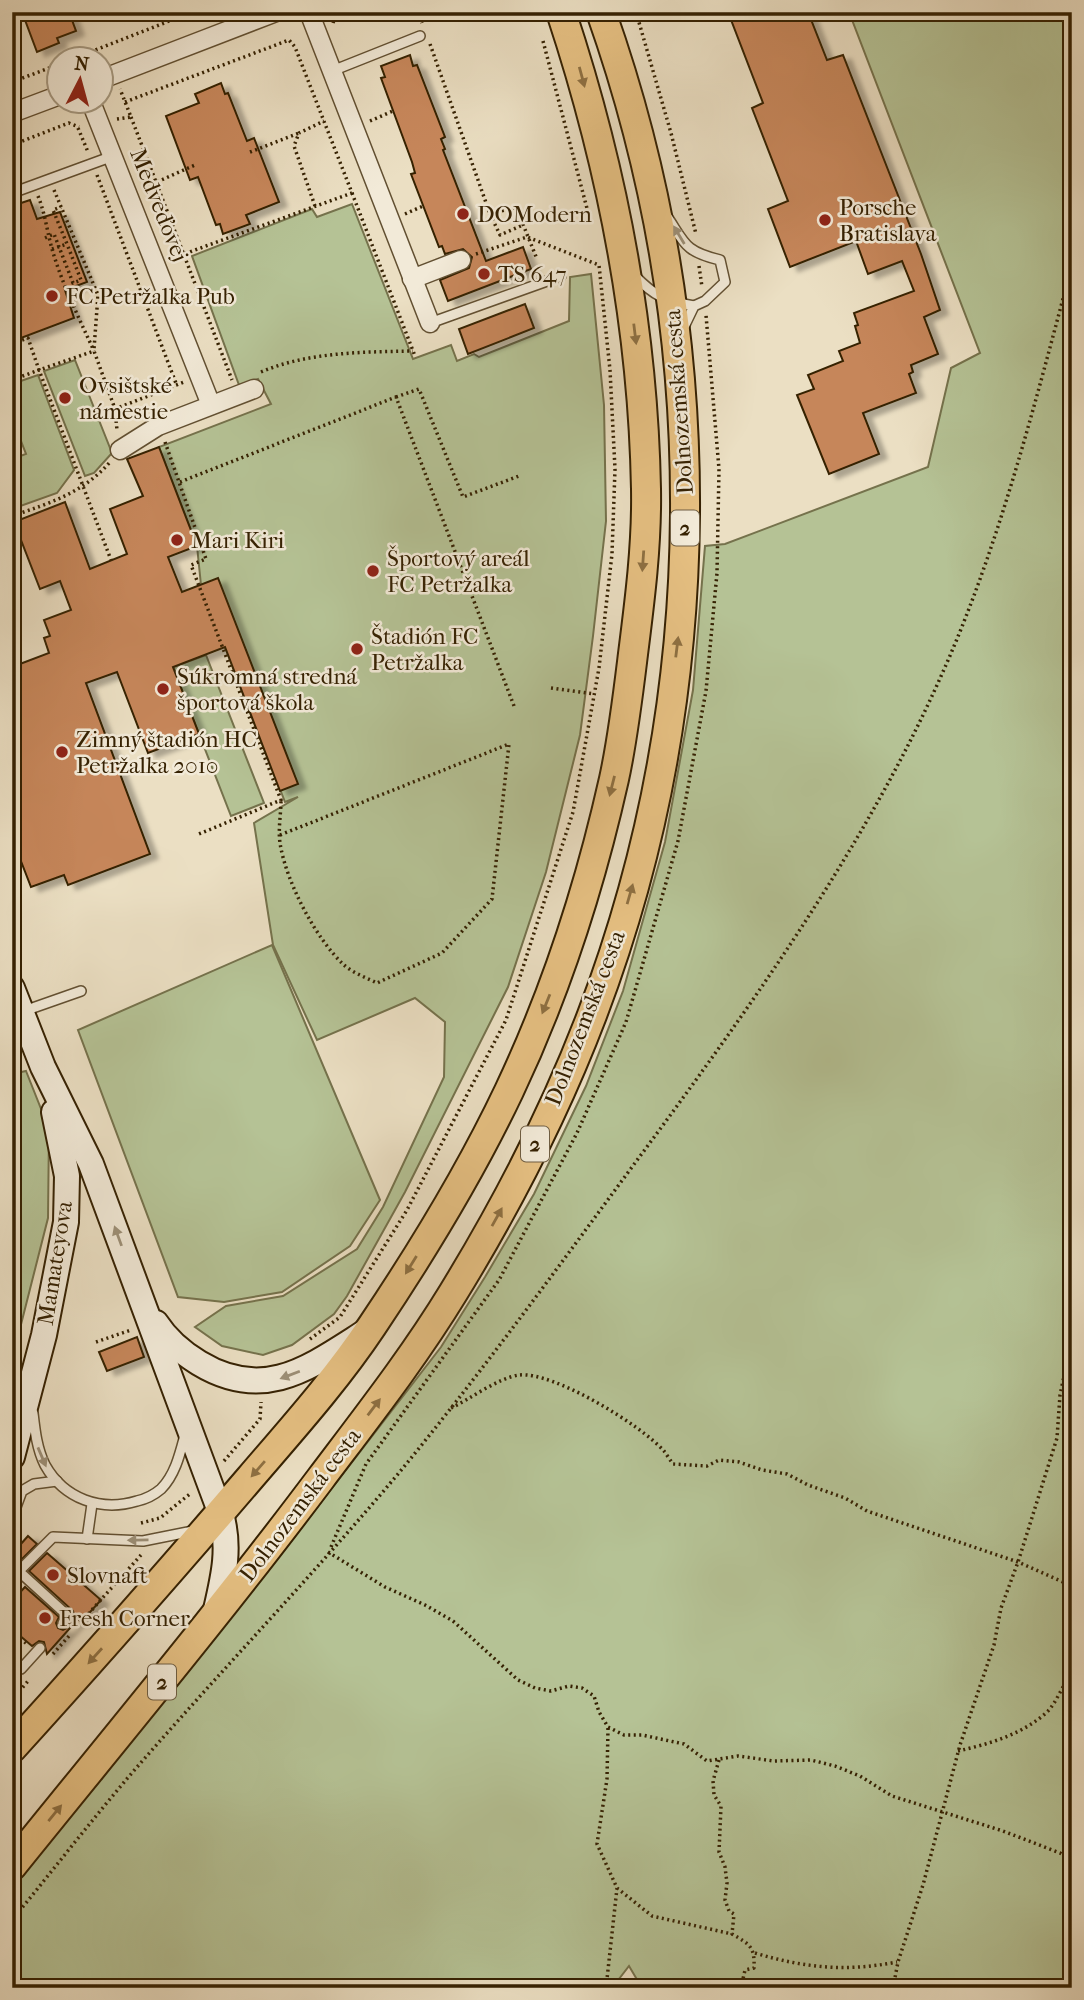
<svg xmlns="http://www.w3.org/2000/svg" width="1084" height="2000" viewBox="0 0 1084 2000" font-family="'IM FELL French Canon',serif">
<defs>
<filter id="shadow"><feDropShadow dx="8" dy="4.5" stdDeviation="2" flood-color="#0004"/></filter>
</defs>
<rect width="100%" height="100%" fill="#ebdfc3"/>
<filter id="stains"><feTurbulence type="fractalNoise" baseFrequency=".00286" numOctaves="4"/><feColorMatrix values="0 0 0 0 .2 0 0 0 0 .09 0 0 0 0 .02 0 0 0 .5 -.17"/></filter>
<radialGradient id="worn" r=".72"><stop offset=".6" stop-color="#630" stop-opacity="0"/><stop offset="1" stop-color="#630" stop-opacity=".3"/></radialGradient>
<g fill="#b5c295" stroke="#75724c" stroke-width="2">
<polygon points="849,12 1072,12 1072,1988 642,1988 629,1966 612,1988 12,1988 12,1884 305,1523 441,1347 485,1277 534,1194 586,1086 623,991 665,842 693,690 705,546 725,544 928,467 951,368 980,353"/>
<polygon points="352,204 413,359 451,345 457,361 474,354 479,357 569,321 570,277 591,274 604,405 606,521 593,636 580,735 546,872 508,987 405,1192 347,1296 334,1314 292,1345 263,1355 222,1346 195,1327 226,1306 283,1296 357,1249 383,1207 444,1077 445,1022 415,998 317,1040 273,945 254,823 298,797 285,802 201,585 197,546 159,447 271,404 258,379 239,385 192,256 312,209 317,217"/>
<polygon points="75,360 112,453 94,473 85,476 44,371"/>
<polygon points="38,375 74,470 57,493 12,509 12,459 26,454 12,418 12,384"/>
<polygon points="206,655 264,803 231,816 173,667"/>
<polygon points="272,945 380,1200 350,1246 282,1292 224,1302 178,1297 78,1030"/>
<polygon points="26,1071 49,1129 48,1218 12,1360 12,1074"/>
</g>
<g fill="#c6865a" stroke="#352102" stroke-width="2" filter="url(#shadow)">
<polygon points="22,12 69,12 76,31 57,38 59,43 37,52"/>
<polygon points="728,12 808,12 827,60 843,55 921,254 940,310 924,317 938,354 911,365 913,372 909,374 916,393 863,413 879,454 829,474 797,395 814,389 808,375 843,361 839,351 860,343 855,326 858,325 854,313 914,291 902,261 868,274 856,241 790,267 768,209 788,201 752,108 763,103"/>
<polygon points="410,55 413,66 417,65 445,137 441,139 445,149 443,150 486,261 523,247 531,269 448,301 440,280 469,268 472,257 463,249 445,254 442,246 439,247 411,174 415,173 412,162 381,78 385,77 381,66"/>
<polygon points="221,83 225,94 228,93 247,141 254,138 279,202 246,215 250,224 223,234 220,224 216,225 198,177 190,180 166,116 199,103 195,94"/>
<polygon points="30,200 37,219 60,212 87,282 65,290 74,318 21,338 12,316 12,206"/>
<polygon points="525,304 534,328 468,354 459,329"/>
<polygon points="159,447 197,546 168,557 182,592 218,578 298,784 280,791 225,647 173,667 199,734 148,753 117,672 86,683 150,854 68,885 64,875 31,887 12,838 12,667 49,653 44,638 50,636 44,620 71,610 60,581 40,589 14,522 65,502 90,569 127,554 110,509 143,496 127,459"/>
<polygon points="137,1337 144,1357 107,1371 99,1352"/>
<polygon points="28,1536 37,1544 19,1562 12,1558 12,1554"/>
<polygon points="47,1553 101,1600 81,1622 78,1619 47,1654 44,1642 39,1641 32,1646 12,1629 12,1601 25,1587 59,1617 56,1623 58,1628 63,1630 69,1627 75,1618 73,1611 29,1571"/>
</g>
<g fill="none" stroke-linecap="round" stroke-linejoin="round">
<defs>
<g id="lane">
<polyline points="332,71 420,36"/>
<polyline points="12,193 113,156"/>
<path d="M664,212c21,30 18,39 56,48l5,22 -20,19 -11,5 -12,25"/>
<path d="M635,276c19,20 31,25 59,30"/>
<polyline points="430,323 561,276"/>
<polyline points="24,1011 81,991"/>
<path d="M33,1413c2,18 4,36 12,52 19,34 56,47 92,36 9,-2 17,-6 24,-12 14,-14 19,-35 24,-54"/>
<polyline points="12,1518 22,1491 34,1484 57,1481"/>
<polyline points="87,1539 92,1504"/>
<polyline points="12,1565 68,1616 63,1623"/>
<polyline points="12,1578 53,1537 143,1541 193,1531"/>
<polyline points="12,1661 21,1669 40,1648"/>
</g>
<g id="street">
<polyline points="309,12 430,323"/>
<polyline points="102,79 276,12"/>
<polyline points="91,102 211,405"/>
<polyline points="12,113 60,95"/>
<polyline points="412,279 461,260"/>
<polyline points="120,450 158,426 254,389"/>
</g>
<g id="secondary">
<path d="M12,988l31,79 48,97 130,350c10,35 2,65 -6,100"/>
<path d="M156,1323c11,17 25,29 43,40 66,40 111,4 168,-32"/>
<polyline points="12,1457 44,1335 66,1222 67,1176 54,1112"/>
</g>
<g id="primary">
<path d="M12,1748c81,-89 160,-179 238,-270 42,-49 86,-98 122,-152 49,-73 99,-155 137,-235 47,-99 81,-205 105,-312 9,-41 14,-84 19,-125 7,-55 14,-110 13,-165 -3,-162 -34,-323 -85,-477"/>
<path d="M12,1866c104,-129 210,-256 309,-388 46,-61 93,-121 132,-185 54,-88 102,-181 139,-278 122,-320 123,-681 9,-1003"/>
</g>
</defs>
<use href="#lane" stroke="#625032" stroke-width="12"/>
<use href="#street" stroke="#625032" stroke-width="21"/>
<use href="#secondary" stroke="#352102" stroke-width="28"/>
<use href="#primary" stroke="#352102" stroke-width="32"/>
<g stroke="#352102" stroke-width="3.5" stroke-dasharray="2 3.5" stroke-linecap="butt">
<polyline points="418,12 422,23"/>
<polyline points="636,12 671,133 696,234"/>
<polyline points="69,13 71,12"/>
<polyline points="333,23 337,12"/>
<polyline points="543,41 589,216"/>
<polyline points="430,44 490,214 516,207 537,259"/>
<polyline points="70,60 192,12"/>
<polyline points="12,82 60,64"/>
<polyline points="125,102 289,40 295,47 352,193 184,254"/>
<polyline points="131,117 232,380"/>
<polyline points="117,119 131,117 120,89"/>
<polyline points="370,121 393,111"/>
<polyline points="78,128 88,152"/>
<polyline points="12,145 69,123 79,127"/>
<polyline points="250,152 299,133"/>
<polyline points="97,175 177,386"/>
<polyline points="157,182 195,165"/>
<polyline points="54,190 98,295 94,349"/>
<polyline points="352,193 415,356"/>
<path d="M38,196c7,17 9,35 14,53 10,35 27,69 42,102"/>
<polyline points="315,206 294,146 299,133 324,121"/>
<polyline points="405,214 423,206"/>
<polyline points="490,214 500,235 523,225"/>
<polyline points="52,249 67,244 53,210 61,207"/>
<polyline points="476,254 527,237 599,265"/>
<polyline points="699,266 702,287"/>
<polyline points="17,342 28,338 39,370 94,351 115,409 184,382"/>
<path d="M261,372c47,-20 101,-20 152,-21"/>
<polyline points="12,380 39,370 111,560"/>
<polyline points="396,397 419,389 463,497 519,476"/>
<polyline points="115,410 117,430"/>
<polyline points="165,442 206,559 191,565 281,800 199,834"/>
<polyline points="180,482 396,397 514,706"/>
<path d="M12,516c38,-13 71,-23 98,-54"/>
<polyline points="551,688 594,694"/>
<path d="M280,835l229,-91 -17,155 -50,54 -65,30c-10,-5 -24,-10 -33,-18 -28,-26 -58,-83 -64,-122 -2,-14 1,-29 1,-43"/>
<polyline points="310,1339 340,1317 407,1210 506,1020 573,812 599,668 612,554 615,469 610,370 599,265"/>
<polyline points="96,1342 131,1330"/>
<path d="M451,1408c19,-9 47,-30 68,-33 34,-4 122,50 145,76 3,4 6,9 9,13l34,2 12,-6 20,2 23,8 25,4 21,11 37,13 22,13 151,51 54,24"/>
<polyline points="224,1461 260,1419 261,1402"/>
<polyline points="141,1523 160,1518 191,1493"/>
<polyline points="331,1547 366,1464 499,1280 577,1133 626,1022 678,841 706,691 717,573 719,469 706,315"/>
<polyline points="328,1552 385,1587 425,1605 453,1621 518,1680 535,1688 551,1691 569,1686 582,1688 594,1696 599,1712 608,1727 624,1735 642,1735 684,1744 707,1761 738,1756 774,1761 811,1760 835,1766 860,1776 892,1796 1003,1831 1060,1853 1072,1860"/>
<polyline points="12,1600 20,1591"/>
<polyline points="81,1622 141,1555"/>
<polyline points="12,1631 27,1644"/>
<polyline points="53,1654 69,1636"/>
<polyline points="12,1700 29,1680"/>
<polyline points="608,1728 607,1779 597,1844 617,1888 652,1916 732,1934"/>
<path d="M958,1751c31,-7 66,-17 90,-40 10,-11 14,-26 24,-37"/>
<path d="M719,1760l-6,21 1,14 7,11 -2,46 6,15 2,16 -2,17 4,11 5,3 -2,20c17,10 23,12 22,34l-9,2 -4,18"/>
<path d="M12,1920c47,-57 91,-115 140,-170 81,-92 167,-182 246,-276 89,-108 171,-222 254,-334 107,-145 217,-301 290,-466 58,-130 93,-271 130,-409"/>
<path d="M755,1953c50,15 91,19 142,9"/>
<polyline points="606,1988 617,1888"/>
<polyline points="893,1988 898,1962 923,1885 960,1745 994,1645 1001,1608 1018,1562 1057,1438 1060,1395 1072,1339"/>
</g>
<use href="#lane" stroke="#f2ead8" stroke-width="9"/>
<use href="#street" stroke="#f2ead8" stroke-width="18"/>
<use href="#secondary" stroke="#f2ead8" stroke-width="24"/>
<use href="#primary" stroke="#e6c082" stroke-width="28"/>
<polyline stroke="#352102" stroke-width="3.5" stroke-dasharray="2 3.5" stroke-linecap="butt" points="45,238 54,234 73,283 81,280 67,244"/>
</g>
<defs><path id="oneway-solid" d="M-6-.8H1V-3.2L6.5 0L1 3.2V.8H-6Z" transform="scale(1.75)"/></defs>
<g fill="#8e7042">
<use href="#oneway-solid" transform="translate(582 77) rotate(75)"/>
<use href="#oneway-solid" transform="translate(635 334) rotate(83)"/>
<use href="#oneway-solid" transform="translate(643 561) rotate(94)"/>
<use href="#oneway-solid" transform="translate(677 647) rotate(-83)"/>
<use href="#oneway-solid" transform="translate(612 786) rotate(104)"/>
<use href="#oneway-solid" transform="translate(630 894) rotate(-74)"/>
<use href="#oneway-solid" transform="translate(546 1004) rotate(112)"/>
<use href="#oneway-solid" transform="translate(497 1217) rotate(-61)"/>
<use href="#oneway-solid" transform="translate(411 1265) rotate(122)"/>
<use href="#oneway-solid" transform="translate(374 1407) rotate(-53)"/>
<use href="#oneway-solid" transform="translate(258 1469) rotate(131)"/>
<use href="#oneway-solid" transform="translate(95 1656) rotate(132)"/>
<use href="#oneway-solid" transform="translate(55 1813) rotate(-51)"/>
</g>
<g fill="#9d9078">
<use href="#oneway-solid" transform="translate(679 235) rotate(-121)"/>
<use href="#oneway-solid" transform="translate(118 1236) rotate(-110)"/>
<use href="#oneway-solid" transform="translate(290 1375) rotate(159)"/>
<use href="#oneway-solid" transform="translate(42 1457) rotate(67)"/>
<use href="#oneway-solid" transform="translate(138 1540) rotate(179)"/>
</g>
<g fill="#8f2418" stroke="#f2ead8" stroke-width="2.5">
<circle cx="463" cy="214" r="7"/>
<circle cx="825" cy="220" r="7"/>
<circle cx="484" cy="274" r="7"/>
<circle cx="52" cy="296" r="7"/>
<circle cx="65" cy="398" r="7"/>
<circle cx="177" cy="540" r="7"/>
<circle cx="373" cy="571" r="7"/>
<circle cx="357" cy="649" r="7"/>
<circle cx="163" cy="689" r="7"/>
<circle cx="62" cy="752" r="7"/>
<circle cx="53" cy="1575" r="7"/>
<circle cx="45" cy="1618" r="7"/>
</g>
<g text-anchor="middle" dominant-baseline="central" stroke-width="5" stroke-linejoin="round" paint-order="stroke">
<g fill="#f2ead8" stroke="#6e5d42" stroke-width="2">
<rect x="671" y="510.5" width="28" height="35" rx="5"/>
<rect x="521" y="1126.5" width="28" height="35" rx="5"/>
<rect x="148" y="1664.5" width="28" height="35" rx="5"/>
</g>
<g font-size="21" font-weight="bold" fill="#352102">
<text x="685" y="528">2</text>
<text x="535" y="1144">2</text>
<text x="162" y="1682">2</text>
</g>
<g font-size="23" fill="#352102" stroke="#f2ead8">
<text transform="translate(159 205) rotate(68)">Medveďovej</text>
<text transform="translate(679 402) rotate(-94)">Dolnozemská cesta</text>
<text transform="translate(585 1018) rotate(-69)">Dolnozemská cesta</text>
<text transform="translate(55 1263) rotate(-81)">Mamateyova</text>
<text transform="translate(300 1505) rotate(-53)">Dolnozemská cesta</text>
</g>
<g font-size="23" fill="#352102" stroke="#f2ead8" text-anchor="start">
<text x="839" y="207">Porsche<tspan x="839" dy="26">Bratislava</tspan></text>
<text x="477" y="214">DOModern</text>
<text x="498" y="274">TS 647</text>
<text x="66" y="296">FC Petržalka Pub</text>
<text x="79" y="385">Ovsištské<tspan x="79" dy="26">námestie</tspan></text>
<text x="191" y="540">Mari Kiri</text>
<text x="387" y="558">Športový areál<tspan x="387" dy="26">FC Petržalka</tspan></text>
<text x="371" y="636">Štadión FC<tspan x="371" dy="26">Petržalka</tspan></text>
<text x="177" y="676">Súkromná stredná<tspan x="177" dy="26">športová škola</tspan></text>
<text x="76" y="739">Zimný štadión HC<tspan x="76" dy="26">Petržalka 2010</tspan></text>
<text x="67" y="1575">Slovnaft</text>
<text x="59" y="1618">Fresh Corner</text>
</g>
</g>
<rect width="1084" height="2000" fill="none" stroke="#ebdfc3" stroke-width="42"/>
<rect x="14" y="14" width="1056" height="1972" fill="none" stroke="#352102" stroke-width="3.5"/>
<rect x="21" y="21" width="1042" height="1958" fill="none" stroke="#352102" stroke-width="2"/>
<g transform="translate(80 80) rotate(6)"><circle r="33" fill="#f2ead8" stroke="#a69a82" stroke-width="2"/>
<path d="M0-5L12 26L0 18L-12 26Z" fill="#8f2418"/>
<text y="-10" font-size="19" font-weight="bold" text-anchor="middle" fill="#352102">N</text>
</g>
<rect width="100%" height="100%" filter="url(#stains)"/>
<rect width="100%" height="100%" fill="url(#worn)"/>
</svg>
